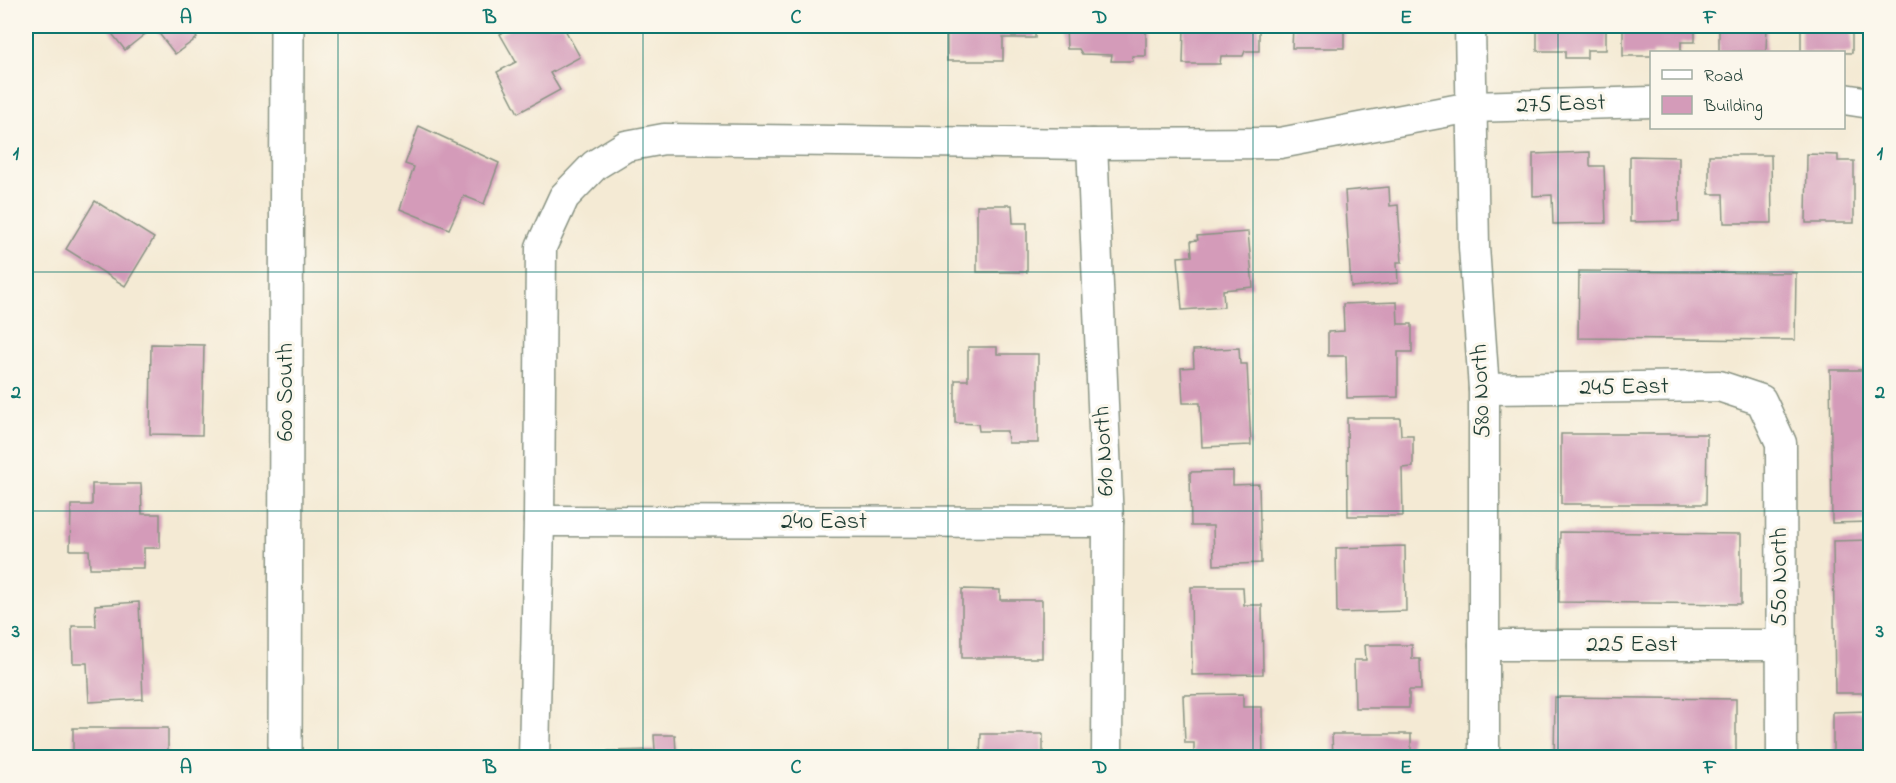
<svg xmlns="http://www.w3.org/2000/svg" width="1896" height="783" viewBox="0 0 1896 783" font-family="'Indie Flower',sans-serif">
<rect width="100%" height="100%" fill="#fbf7ec"/>
<filter id="ink" filterUnits="userSpaceOnUse"><feTurbulence type="fractalNoise" baseFrequency=".0167" numOctaves="2"/><feDisplacementMap in="SourceGraphic" scale="12" xChannelSelector="R" yChannelSelector="G"/><feConvolveMatrix kernelMatrix="1 2 1 2 8 2 1 2 1" color-interpolation-filters="sRGB"/></filter>
<filter id="wash" filterUnits="userSpaceOnUse"><feTurbulence type="fractalNoise" baseFrequency=".008" numOctaves="4" result="noise"/><feDisplacementMap in="SourceGraphic" scale="24" xChannelSelector="R" yChannelSelector="G"/><feGaussianBlur stdDeviation="1.35" result="paint"/><feColorMatrix in="noise" values="0 0 0 0 0 0 0 0 0 0 0 0 0 0 0 0 0 1.4 0 .05"/><feComposite in="paint" operator="in"/></filter>
<g filter="url(#wash)">
<rect width="100%" height="100%" fill="#f4ead4"/>
<g id="blocks">
<g fill="#d49bb9">
<polygon points="106,26 188,26 197,38 175,54 154,27 125,50"/>
<polygon points="515,26 563,26 580,57 550,73 560,90 518,113 497,72 516,62 500,34"/>
<polygon points="947,26 1035,26 1035,38 1003,38 1003,61 947,61"/>
<polygon points="1066,26 1146,26 1146,56 1132,56 1133,61 1111,61 1112,55 1082,54 1079,49 1067,49"/>
<polygon points="1184,26 1259,26 1259,51 1245,51 1243,56 1221,56 1220,64 1183,64"/>
<polygon points="1293,26 1344,26 1344,48 1292,48"/>
<polygon points="1537,26 1606,26 1606,50 1587,50 1587,58 1565,58 1565,51 1537,51"/>
<polygon points="1623,26 1695,26 1695,42 1681,42 1681,52 1652,52 1652,56 1623,56"/>
<polygon points="1719,26 1767,26 1766,51 1719,52"/>
<polygon points="1801,26 1852,26 1852,53 1801,52"/>
<polygon points="419,126 499,163 484,204 464,196 449,229 400,209 414,167 405,164"/>
<polygon points="1590,152 1590,166 1604,166 1606,223 1553,224 1552,195 1533,196 1533,154"/>
<polygon points="1807,154 1838,155 1838,161 1854,161 1854,223 1806,223"/>
<polygon points="1709,155 1771,155 1772,223 1724,223 1723,194 1709,194"/>
<polygon points="1630,156 1679,157 1679,221 1630,222"/>
<polygon points="1389,187 1390,206 1398,205 1402,262 1397,262 1398,283 1351,287 1345,191"/>
<polygon points="95,201 154,238 125,286 66,249"/>
<polygon points="977,205 1012,205 1013,223 1027,223 1027,272 977,272"/>
<polygon points="1248,232 1253,287 1223,290 1224,307 1182,310 1178,257 1192,256 1191,241 1198,240 1197,236"/>
<polygon points="1579,271 1796,273 1795,340 1578,338"/>
<polygon points="1397,302 1398,324 1412,324 1412,352 1398,352 1398,397 1347,398 1346,356 1328,356 1328,332 1344,331 1343,304"/>
<polygon points="151,344 204,345 202,435 150,434"/>
<polygon points="968,347 997,347 997,354 1038,354 1038,443 1008,443 1007,431 979,431 978,424 955,423 955,380 968,380"/>
<polygon points="1239,348 1240,364 1247,364 1251,445 1202,447 1200,403 1183,403 1181,368 1194,367 1193,350"/>
<polygon points="1830,370 1870,370 1870,522 1832,523"/>
<polygon points="1347,418 1400,418 1401,435 1413,435 1413,467 1402,468 1403,516 1348,516"/>
<polygon points="1561,434 1707,434 1706,504 1561,504"/>
<polygon points="1233,471 1233,485 1259,484 1261,563 1214,565 1213,526 1191,526 1190,472"/>
<polygon points="92,484 141,484 142,514 160,514 160,548 144,548 144,568 90,568 89,550 70,550 71,505 92,505"/>
<polygon points="1560,532 1741,534 1741,604 1559,602"/>
<polygon points="1870,540 1870,693 1835,693 1833,541"/>
<polygon points="1405,546 1406,611 1337,613 1336,548"/>
<polygon points="1191,587 1243,587 1244,605 1262,605 1263,674 1192,675"/>
<polygon points="962,589 1000,590 1000,600 1042,600 1042,658 962,658"/>
<polygon points="139,602 143,699 89,702 87,663 73,663 72,626 96,626 95,605"/>
<polygon points="1365,645 1412,645 1412,659 1420,659 1421,690 1409,690 1409,708 1355,708 1354,660 1366,660"/>
<polygon points="1243,694 1243,707 1262,707 1263,758 1194,758 1194,743 1185,743 1183,695"/>
<polygon points="1555,697 1736,699 1736,758 1554,758"/>
<polygon points="1870,711 1870,758 1833,758 1833,712"/>
<rect x="73" y="728" width="95" height="30"/>
<polygon points="981,734 1043,734 1043,758 980,758"/>
<polygon points="1332,734 1411,734 1411,758 1333,758"/>
<polygon points="654,735 675,735 676,751 690,751 690,758 609,758 608,751 655,750"/>
<polygon points="956,751 956,758 902,758 902,752"/>
</g>
</g>
</g>
<g filter="url(#ink)">
<use href="#blocks" fill-opacity="0" stroke="#8a9484" stroke-width="1.5"/>
<g fill="none" stroke-linecap="round" stroke-linejoin="round">
<defs>
<g id="street">
<polyline points="1470,26 1474,247 1484,389 1484,758"/>
<polyline points="1844,99 1870,103"/>
<polyline points="1092,144 1108,522 1107,758"/>
<polyline points="1484,389 1719,386 1761,400 1781,443 1782,758"/>
<polyline points="539,521 1108,522"/>
<polyline points="1484,645 1780,645"/>
<polyline points="534,758 539,521 541,247 564,197 595,165 626,146 664,139 1092,144 1280,143 1471,107 1652,102"/>
</g>
<polyline id="secondary" points="285,758 287,26"/>
</defs>
<use href="#street" stroke="#8a9484" stroke-width="33"/>
<use href="#secondary" stroke="#8a9484" stroke-width="36"/>
<use href="#street" stroke="#fff" stroke-width="30"/>
<use href="#secondary" stroke="#fff" stroke-width="33"/>
</g>
</g>
<path fill="none" stroke="#0f766e" stroke-width="1.5" stroke-opacity="0.55" d="M338,26v732M643,26v732M948,26v732M1253,26v732M1558,26v732M26,272h1844M26,511h1844"/>
<g text-anchor="middle" dominant-baseline="central" stroke-width="6" stroke-linejoin="round" paint-order="stroke">
<g font-size="24" fill="#1f3d34" stroke="#fbf7ec">
<text transform="translate(1561 105) rotate(-2)">275 East</text>
<text transform="translate(1624 388) rotate(-1)">245 East</text>
<text transform="translate(1482 391) rotate(-92)">580 North</text>
<text transform="translate(286 392) rotate(-90)">600 South</text>
<text transform="translate(1105 451) rotate(-93)">610 North</text>
<text x="824" y="522">240 East</text>
<text transform="translate(1780 577) rotate(-90)">550 North</text>
<text x="1632" y="645">225 East</text>
</g>
</g>
<rect width="1896" height="783" fill="none" stroke="#fbf7ec" stroke-width="66"/>
<rect x="1650" y="51" width="195" height="78" fill="#fbf7ec" stroke="#a3ada2" stroke-width="1.5"/>
<rect x="1662" y="70" width="30" height="9" fill="#ffffff" stroke="#a3ada2" stroke-width="1.5"/>
<text x="1704" y="81" font-size="18" fill="#1f3d34">Road</text>
<rect x="1662" y="96" width="30" height="18" fill="#d49bb9" stroke="#a3ada2" stroke-width="1.5"/>
<text x="1704" y="111" font-size="18" fill="#1f3d34">Building</text>
<rect x="33" y="33" width="1830" height="717" fill="none" stroke="#0f766e" stroke-width="2"/>
<g font-size="20" text-anchor="middle" font-weight="bold" fill="#0f766e">
<text x="186" y="23">A</text>
<text x="490" y="23">B</text>
<text x="796" y="23">C</text>
<text x="1100" y="23">D</text>
<text x="1406" y="23">E</text>
<text x="1710" y="23">F</text>
<text x="16" y="159">1</text>
<text x="1880" y="159">1</text>
<text x="16" y="398">2</text>
<text x="1880" y="398">2</text>
<text x="16" y="637">3</text>
<text x="1880" y="637">3</text>
<text x="186" y="773">A</text>
<text x="490" y="773">B</text>
<text x="796" y="773">C</text>
<text x="1100" y="773">D</text>
<text x="1406" y="773">E</text>
<text x="1710" y="773">F</text>
</g>
</svg>
